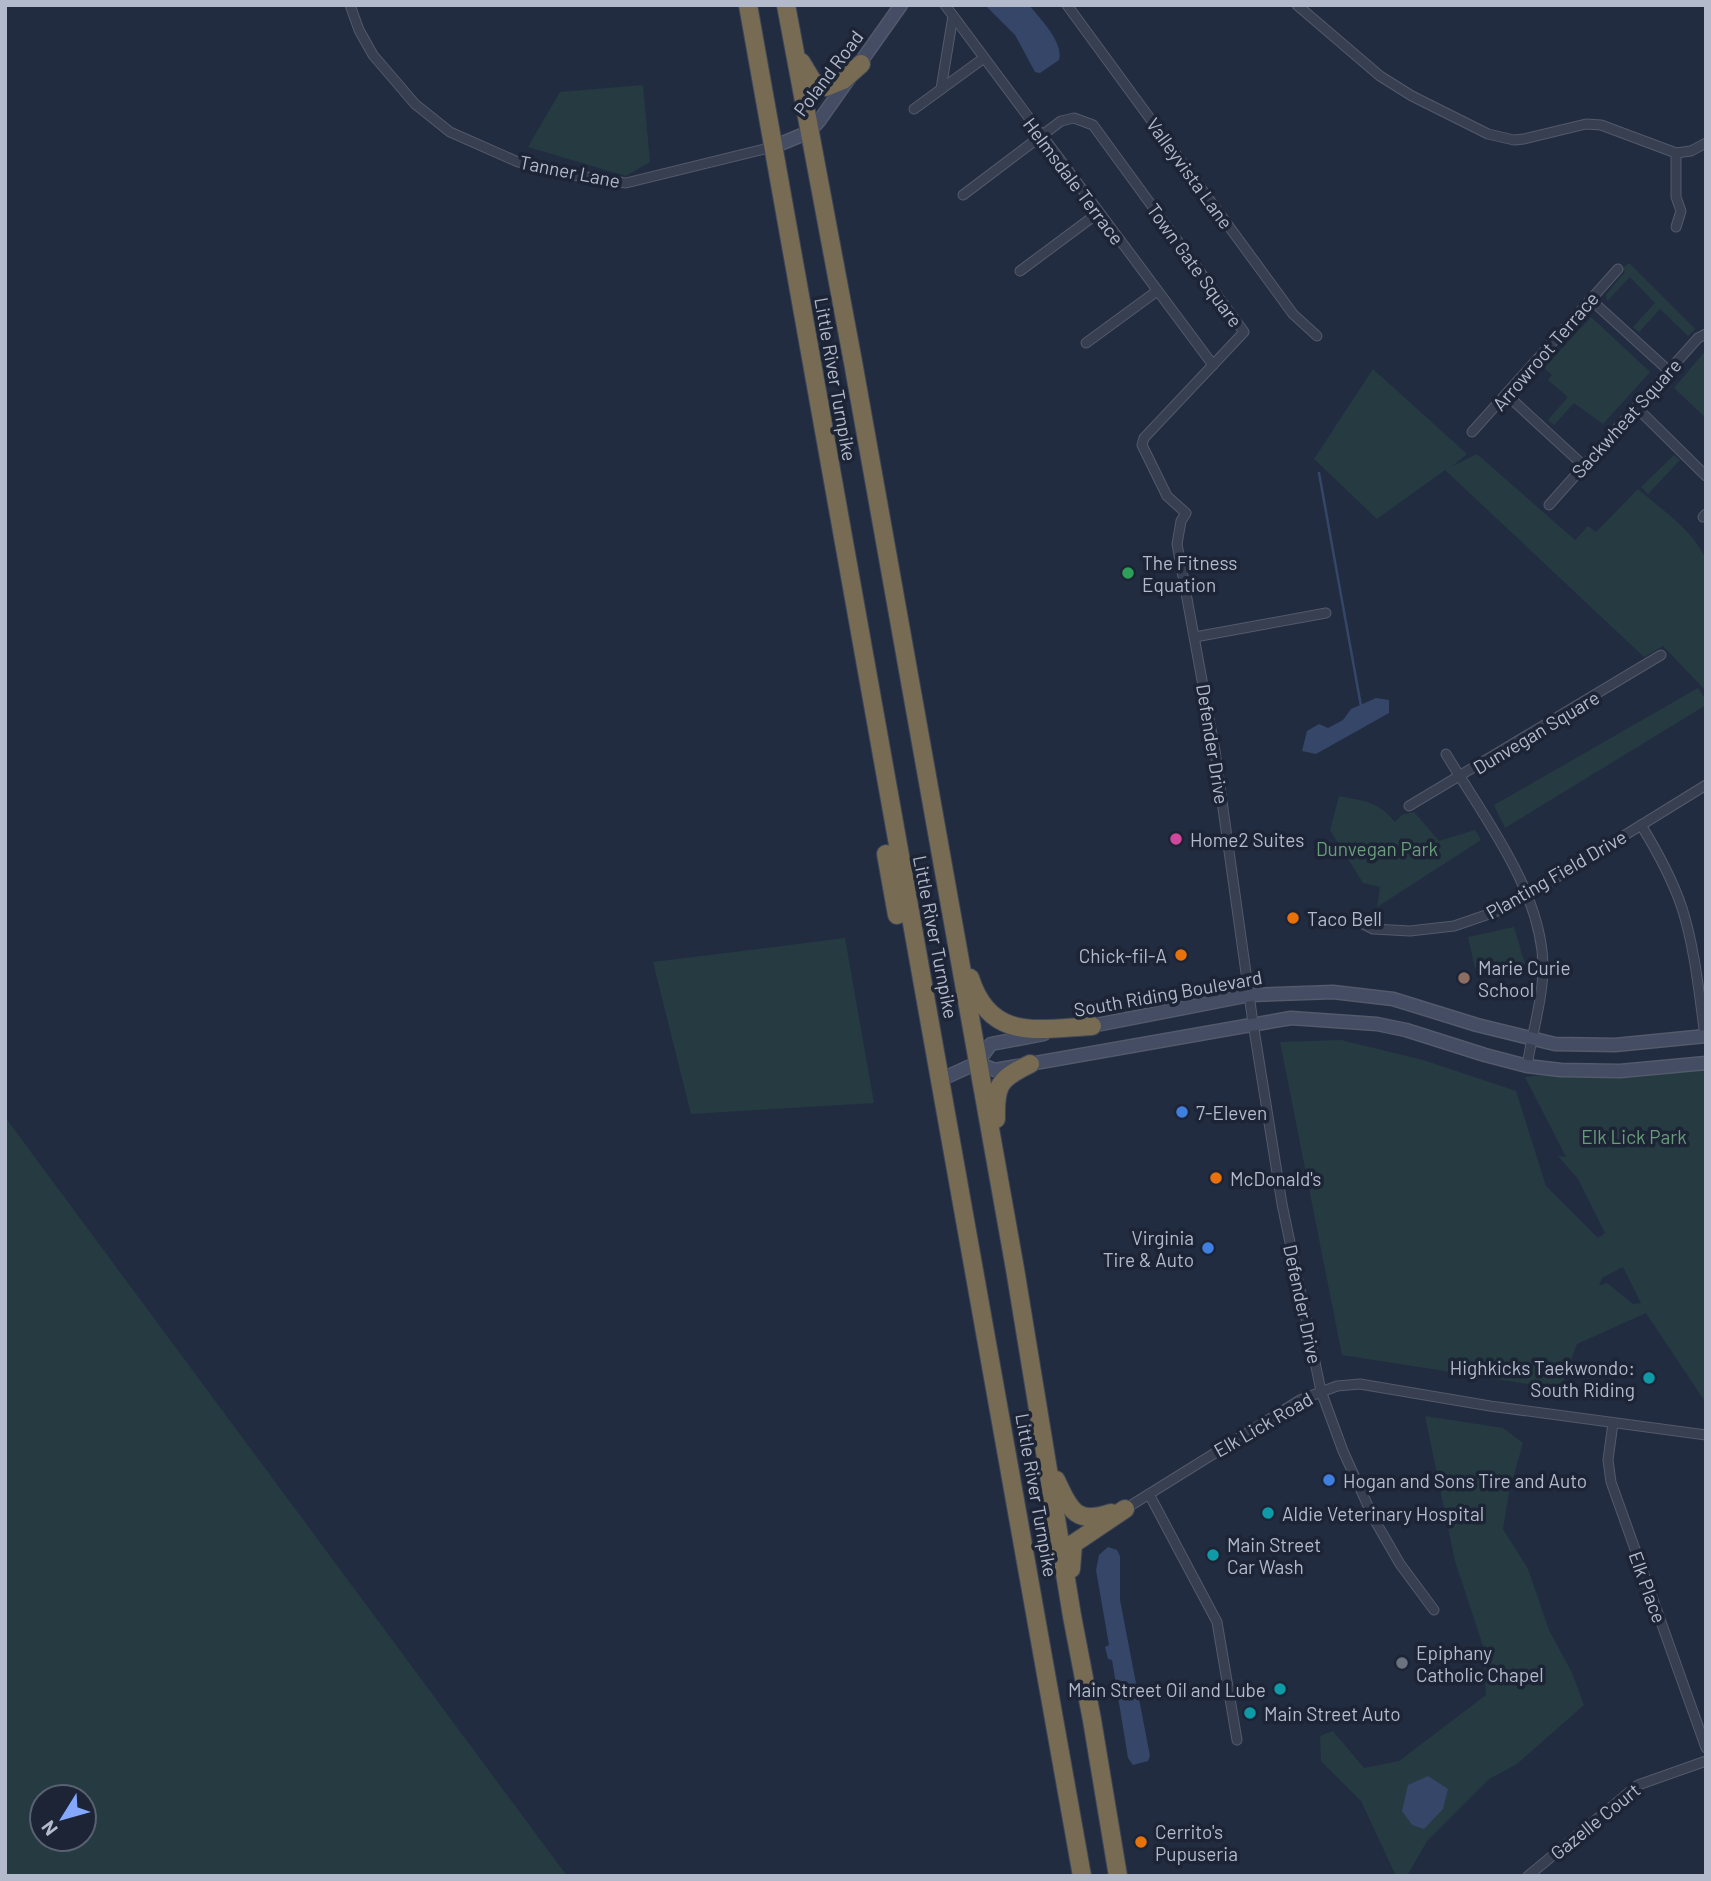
<svg xmlns="http://www.w3.org/2000/svg" width="1711" height="1881" viewBox="0 0 1711 1881" font-family="Barlow,sans-serif">
<rect width="100%" height="100%" fill="#222c40"/>
<g fill="#253b41" fill-rule="evenodd">
<polygon points="643,85 650,162 626,176 528,147 560,92"/>
<polygon points="1629,263 1695,329 1688,336 1660,309 1639,332 1633,327 1655,303 1630,277 1607,301 1606,295 1625,272 1622,269"/>
<polygon points="1591,317 1650,372 1603,424 1574,403 1554,425 1548,420 1568,397 1548,380 1552,375 1544,368"/>
<polygon points="1706,350 1706,418 1674,388"/>
<path d="M1373,369l94,85 -16,13 26,-13 98,86 13,-14 8,6 42,-43c24,21 54,40 68,70v132l-43,-45 -19,11 -199,-187 -68,49 -63,-60z"/>
<polygon points="1674,455 1680,460 1648,494 1641,487"/>
<polygon points="1698,688 1706,700 1706,705 1505,828 1494,805"/>
<path d="M1339,796c25,5 39,5 56,26l7,-7 12,-3 25,29 36,-11 6,10 -104,67 3,-20 -17,-4 -33,-53z"/>
<polygon points="1514,927 1525,964 1475,968 1468,937"/>
<polygon points="845,938 874,1103 691,1114 653,962"/>
<path d="M1341,1040l82,20 93,31 30,95 52,52 7,-5 -27,-54 -20,-23 8,1 -41,-80 181,-20v346l-60,-90 -69,31 -17,45 -218,-34 -62,-313zM1623,1267l18,36 -8,1 -26,-21 -8,3 3,-8z"/>
<path d="M5,1117l562,759h-562zM42,1797h42v42h-42z"/>
<polygon points="1425,1416 1503,1428 1523,1443 1509,1492 1503,1529 1528,1569 1549,1630 1572,1673 1584,1705 1517,1764 1489,1779 1427,1841 1407,1876 1396,1876 1361,1801 1321,1761 1320,1736 1333,1731 1364,1768 1399,1761 1486,1695 1483,1646 1455,1561"/>
</g>
<g fill="#354668">
<path d="M985,5h44c11,14 35,37 30,55l-19,13 -5,-1 -20,-37z"/>
<polygon points="1376,698 1389,700 1389,713 1316,754 1302,751 1307,731 1319,724 1328,728 1343,720 1351,709"/>
<polygon points="1108,1547 1117,1550 1120,1556 1120,1600 1150,1756 1148,1761 1133,1765 1128,1758 1112,1660 1108,1659 1105,1647 1109,1645 1096,1570 1099,1555"/>
<polygon points="1428,1776 1448,1789 1443,1809 1424,1829 1412,1825 1402,1811 1408,1785"/>
</g>
<g fill="none" stroke-linecap="round" stroke-linejoin="round">
<polyline stroke="#354668" stroke-width="2.5" points="1319,473 1361,706"/>
<defs>
<g id="street">
<polyline points="350,5 359,30 373,55 415,104 450,132 518,162 566,174 626,183 773,147"/>
<polyline points="945,5 1213,365"/>
<polyline points="1067,5 1293,314 1317,336"/>
<polyline points="1297,5 1380,76 1412,96 1488,134 1514,140 1524,139 1586,124 1601,125 1676,153 1691,151 1706,143"/>
<polyline points="941,89 953,16"/>
<polyline points="914,109 984,58"/>
<polyline points="1676,153 1676,197 1681,211 1676,227"/>
<polyline points="963,195 1061,121 1074,118 1093,125 1244,332 1144,438 1142,445 1167,496 1186,513 1181,521 1177,544 1215,751 1253,1023 1282,1204 1321,1391 1343,1451 1374,1519 1400,1564 1434,1610"/>
<polyline points="1020,271 1098,213"/>
<polyline points="1590,299 1669,371"/>
<polyline points="1086,343 1157,291"/>
<polyline points="1507,395 1583,465"/>
<polyline points="1636,407 1706,476"/>
<polyline points="1472,432 1618,269"/>
<polyline points="1549,505 1698,338 1706,334"/>
<polyline points="1703,517 1706,514"/>
<polyline points="1195,637 1326,613"/>
<path d="M1446,754c37,62 96,137 97,212 0,33 -11,67 -16,100"/>
<polyline points="1409,806 1661,655"/>
<path d="M1641,825c16,26 31,53 41,83 13,41 17,85 23,128"/>
<polyline points="1355,920 1373,929 1410,931 1454,926 1495,912 1528,895 1706,785"/>
<polyline points="1613,1423 1608,1460 1611,1482 1706,1748"/>
<polyline points="1149,1494 1217,1622 1237,1740"/>
<polyline points="1125,1509 1300,1400 1337,1386 1360,1384 1490,1406 1706,1435"/>
<polyline points="1528,1876 1638,1785 1706,1761"/>
</g>
<g id="secondary">
<polyline points="773,147 809,132 819,121 901,5"/>
<polyline points="1086,1027 1250,995 1333,992 1393,999 1477,1025 1555,1044 1615,1045 1706,1036"/>
<polyline points="977,1063 995,1070 1291,1018 1377,1024 1406,1030 1485,1055 1527,1066 1561,1070 1620,1071 1706,1063"/>
<polyline points="942,1079 977,1063 991,1044 1044,1034"/>
</g>
<g id="highway">
<path d="M748,5c108,624 227,1247 334,1871"/>
<polyline points="786,5 853,362 1015,1269 1072,1616 1092,1720 1118,1876"/>
<polyline points="801,62 813,82 826,87 843,80 861,64"/>
<polyline points="886,854 897,915"/>
<path d="M970,978c20,64 69,51 122,48"/>
<path d="M996,1119c-1,-34 3,-40 34,-55"/>
<path d="M1056,1480c14,30 20,45 55,33"/>
<polyline points="1071,1569 1073,1544 1125,1509"/>
</g>
</defs>
<use href="#street" stroke="#525a6b" stroke-width="11"/>
<use href="#secondary" stroke="#525a6b" stroke-width="15"/>
<use href="#highway" stroke="#3f4758" stroke-width="20"/>
<use href="#street" stroke="#373f50" stroke-width="9"/>
<use href="#secondary" stroke="#444d63" stroke-width="12"/>
<use href="#highway" stroke="#776c53" stroke-width="18"/>
</g>
<circle fill="#2e9e5b" stroke="#1c2435" stroke-width="2.5" cx="1128" cy="573" r="7"/>
<circle fill="#d1479c" stroke="#1c2435" stroke-width="2.5" cx="1176" cy="839" r="7"/>
<g fill="#e8710a" stroke="#1c2435" stroke-width="2.5">
<circle cx="1293" cy="918" r="7"/>
<circle cx="1181" cy="955" r="7"/>
<circle cx="1216" cy="1178" r="7"/>
<circle cx="1141" cy="1842" r="7"/>
</g>
<circle fill="#8d6e63" stroke="#1c2435" stroke-width="2.5" cx="1464" cy="978" r="7"/>
<g fill="#3f7fe0" stroke="#1c2435" stroke-width="2.5">
<circle cx="1182" cy="1112" r="7"/>
<circle cx="1208" cy="1248" r="7"/>
<circle cx="1329" cy="1480" r="7"/>
</g>
<g fill="#0f9aa8" stroke="#1c2435" stroke-width="2.5">
<circle cx="1649" cy="1378" r="7"/>
<circle cx="1268" cy="1513" r="7"/>
<circle cx="1213" cy="1555" r="7"/>
<circle cx="1280" cy="1689" r="7"/>
<circle cx="1250" cy="1713" r="7"/>
</g>
<circle fill="#6b7280" stroke="#1c2435" stroke-width="2.5" cx="1402" cy="1663" r="7"/>
<g text-anchor="middle" dominant-baseline="central" stroke-width="7" stroke-linejoin="round" paint-order="stroke">
<g font-size="19" fill="#b3bacb" stroke="#1c2435">
<text transform="translate(828 73) rotate(-53)">Poland Road</text>
<text transform="translate(570 171) rotate(11)">Tanner Lane</text>
<text transform="translate(1190 173) rotate(54)">Valleyvista Lane</text>
<text transform="translate(1074 181) rotate(53)">Helmsdale Terrace</text>
<text transform="translate(1195 265) rotate(54)">Town Gate Square</text>
<text transform="translate(1545 351) rotate(-49)">Arrowroot Terrace</text>
<text transform="translate(836 379) rotate(80)">Little River Turnpike</text>
<text transform="translate(1626 418) rotate(-48)">Sackwheat Square</text>
<text transform="translate(1536 732) rotate(-31)">Dunvegan Square</text>
<text transform="translate(1213 744) rotate(81)">Defender Drive</text>
<text transform="translate(1556 874) rotate(-30)">Planting Field Drive</text>
<text transform="translate(936 937) rotate(79)">Little River Turnpike</text>
<text transform="translate(1168 993) rotate(-10)">South Riding Boulevard</text>
<text transform="translate(1303 1304) rotate(78)">Defender Drive</text>
<text transform="translate(1263 1424) rotate(-30)">Elk Lick Road</text>
<text transform="translate(1037 1495) rotate(80)">Little River Turnpike</text>
<text transform="translate(1648 1587) rotate(70)">Elk Place</text>
<text transform="translate(1595 1821) rotate(-39)">Gazelle Court</text>
</g>
<g font-size="19" fill="#b3bacb" stroke="#1c2435" text-anchor="start">
<text x="1142" y="562">The Fitness<tspan x="1142" dy="22">Equation</tspan></text>
<text x="1190" y="839">Home2 Suites</text>
<text x="1307" y="918">Taco Bell</text>
<text x="1167" y="955" text-anchor="end">Chick-fil-A</text>
<text x="1478" y="967">Marie Curie<tspan x="1478" dy="22">School</tspan></text>
<text x="1196" y="1112">7-Eleven</text>
<text x="1230" y="1178">McDonald's</text>
<text x="1194" y="1237" text-anchor="end">Virginia<tspan x="1194" dy="22">Tire &amp; Auto</tspan></text>
<text x="1635" y="1367" text-anchor="end">Highkicks Taekwondo:<tspan x="1635" dy="22">South Riding</tspan></text>
<text x="1343" y="1480">Hogan and Sons Tire and Auto</text>
<text x="1282" y="1513">Aldie Veterinary Hospital</text>
<text x="1227" y="1544">Main Street<tspan x="1227" dy="22">Car Wash</tspan></text>
<text x="1416" y="1652">Epiphany<tspan x="1416" dy="22">Catholic Chapel</tspan></text>
<text x="1266" y="1689" text-anchor="end">Main Street Oil and Lube</text>
<text x="1264" y="1713">Main Street Auto</text>
<text x="1155" y="1831">Cerrito's<tspan x="1155" dy="22">Pupuseria</tspan></text>
</g>
<g font-size="19" fill="#689e79" stroke="#1c2435">
<text x="1377" y="848">Dunvegan Park</text>
<text x="1634" y="1136">Elk Lick Park</text>
</g>
</g>
<rect width="1711" height="1881" fill="none" stroke="#b3bacb" stroke-width="14"/>
<g transform="translate(63 1818) rotate(233)"><circle r="33" fill="#1c2435" stroke="#586071" stroke-width="2"/>
<path d="M0-5L12 26L0 18L-12 26Z" fill="#84a8ff"/>
<text y="-10" font-size="19" font-weight="bold" text-anchor="middle" fill="#b3bacb">N</text>
</g>
</svg>
